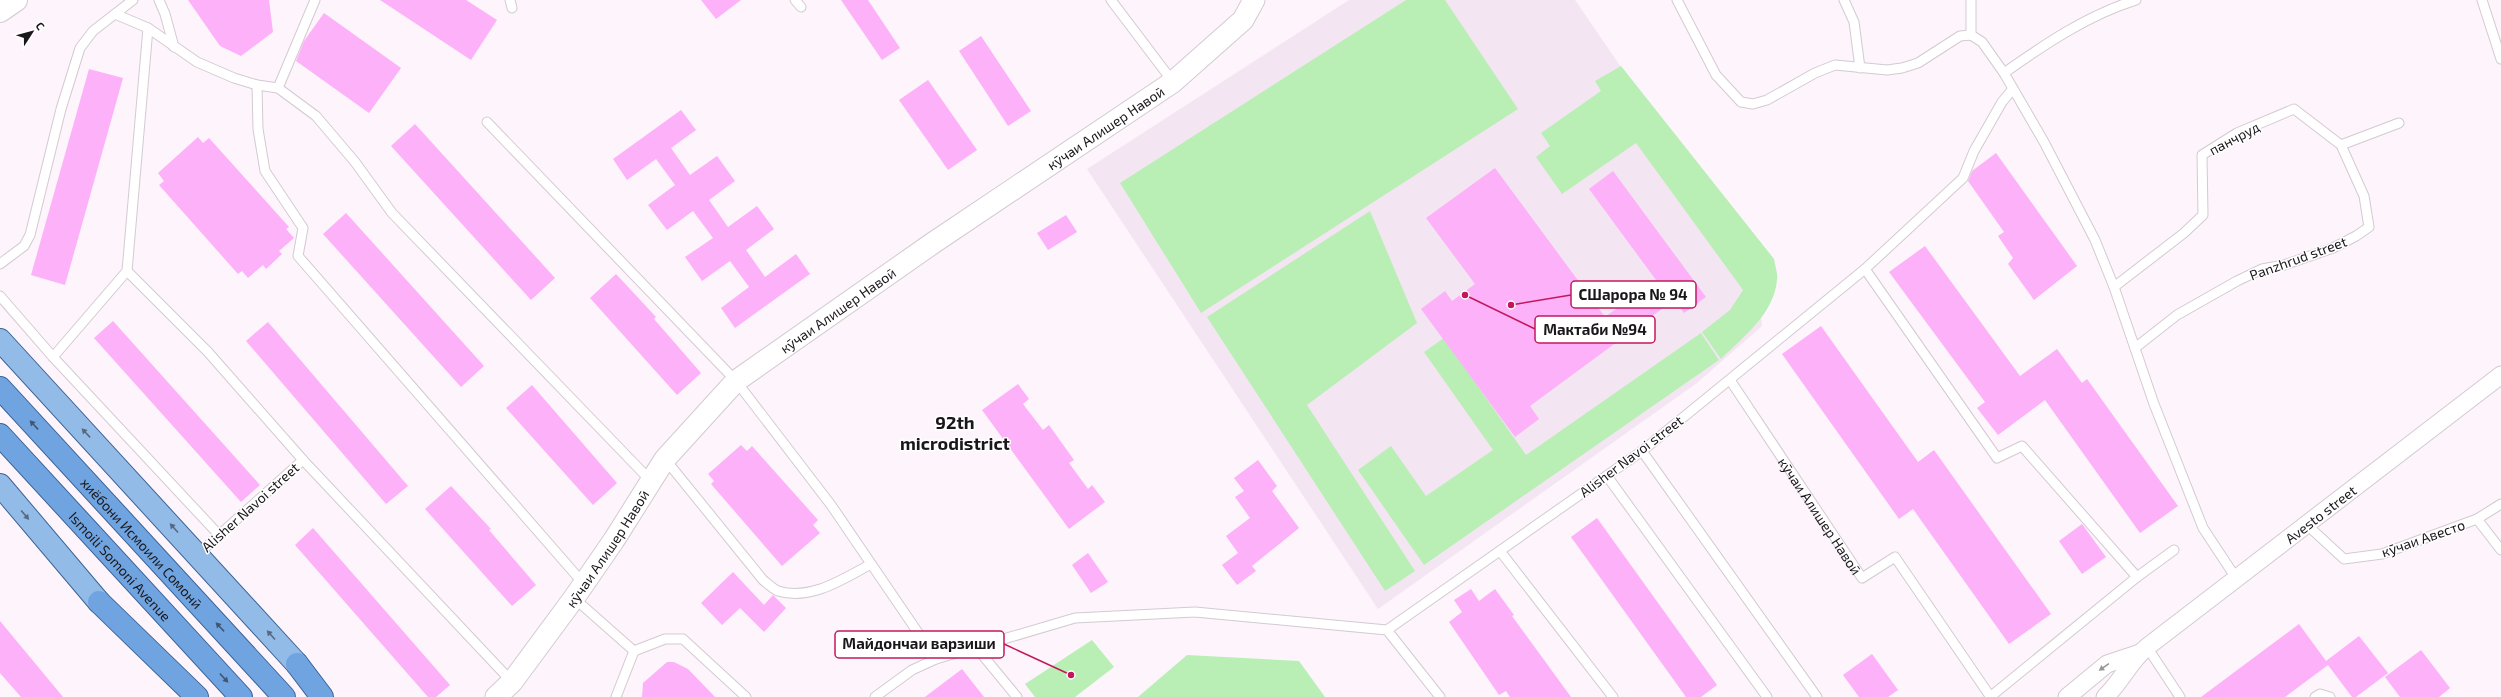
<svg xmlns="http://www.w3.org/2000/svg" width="2501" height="697" viewBox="0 0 2501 697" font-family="'Exo 2',sans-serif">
<rect width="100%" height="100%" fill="#fdf4fc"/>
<polygon fill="#f4e5f3" points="1349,0 1575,0 1756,264 1762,326 1697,383 1378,609 1087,169"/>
<g fill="#b9efb5">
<polygon points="1406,0 1445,0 1518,109 1201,313 1120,183"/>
<path d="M1621,66l153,193c1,6 4,15 3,21 -3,34 -34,57 -56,79l-19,-27 28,-22 13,-20 -107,-147 -74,51 -26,-37 14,-11 -9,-13 60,-42 -6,-10z"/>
<polygon points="1370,211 1417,323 1307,405 1415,571 1385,591 1207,317"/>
<polygon points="1701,333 1719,360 1424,565 1358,470 1391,446 1426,496 1493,450 1424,352 1444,338 1526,455"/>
<polygon points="1092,640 1114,667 1075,697 1035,697 1025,684"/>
<polygon points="1187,655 1299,661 1325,697 1138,697"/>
</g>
<g fill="#fcb1f8">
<polygon points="188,0 269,0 273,32 241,56 220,46"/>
<polygon points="380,0 466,0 497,20 471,60"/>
<polygon points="701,0 741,0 716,19"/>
<polygon points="841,0 868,0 900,48 882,60"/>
<polygon points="324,13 401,68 369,113 296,61 304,41"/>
<polygon points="981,36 1031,111 1008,126 959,51"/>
<polygon points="89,69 123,78 65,285 31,275"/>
<polygon points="928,80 977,150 948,170 899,100"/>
<polygon points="681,110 696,130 671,148 690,175 717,156 735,181 709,200 728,227 757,206 774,229 746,250 765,277 796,254 810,274 735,328 721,308 749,287 730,261 702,281 685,257 713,238 693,211 667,230 648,205 675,185 656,159 627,180 613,159"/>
<polygon points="415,124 555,278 531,300 391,146"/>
<polygon points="198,137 203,143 209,138 289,227 286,229 294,238 279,251 282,254 266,269 263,265 248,278 242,271 238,274 159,185 164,181 158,173"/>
<polygon points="1996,153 2077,266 2034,300 2008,264 2013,258 1998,236 2004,232 1968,181 1972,171"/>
<polygon points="1495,168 1605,317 1656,280 1589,189 1613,171 1706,297 1684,313 1674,300 1530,406 1539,419 1515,437 1421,309 1445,291 1452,301 1475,284 1426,218"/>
<polygon points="346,213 484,366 461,387 323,234"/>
<polygon points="1066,215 1077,232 1048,250 1037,233"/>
<polygon points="1925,246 2020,376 2057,349 2082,383 2087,379 2178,506 2140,533 2045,400 1998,435 1977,408 1985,402 1889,272"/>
<polygon points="616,274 656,317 654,319 701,373 677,395 590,298"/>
<polygon points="113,321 260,485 241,502 94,338"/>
<polygon points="268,322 408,486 386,504 246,341"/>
<polygon points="1821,326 1918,462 1934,450 2051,614 2009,644 1913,509 1899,519 1782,354"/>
<polygon points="1018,384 1029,399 1023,404 1043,430 1049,425 1074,460 1069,463 1088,489 1092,485 1105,502 1069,529 982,410"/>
<polygon points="532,385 617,483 593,505 506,408"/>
<polygon points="741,445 747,451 752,446 818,520 813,525 820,533 782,566 711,484 714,481 708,474"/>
<polygon points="1258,460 1277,486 1272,491 1299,528 1252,566 1256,571 1237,585 1222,565 1238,553 1226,536 1250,518 1235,497 1244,491 1234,478"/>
<polygon points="451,486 491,529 489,530 536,585 512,606 425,509"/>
<polygon points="1597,518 1717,685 1701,697 1686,697 1571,537"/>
<polygon points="2082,524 2106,557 2082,574 2059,541"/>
<polygon points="313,528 450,685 436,697 428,697 295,545"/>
<polygon points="1088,553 1108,582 1091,593 1072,565"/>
<polygon points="733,572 764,605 773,595 786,608 764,632 740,608 722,625 701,603"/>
<polygon points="1471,589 1479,601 1495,589 1514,615 1512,616 1571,697 1510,697 1506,691 1499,695 1449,622 1462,612 1454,600"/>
<polygon points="0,621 63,697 21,697 0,673"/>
<polygon points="2299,624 2326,661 2359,636 2388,673 2356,697 2352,697 2328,665 2285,697 2201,697"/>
<polygon points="2421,650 2450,688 2439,697 2400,697 2385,677"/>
<polygon points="1872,654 1898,690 1888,697 1859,697 1843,675"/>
<polygon points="667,662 674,662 688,669 715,697 642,697 643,683"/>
<polygon points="962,669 984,697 925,697"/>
</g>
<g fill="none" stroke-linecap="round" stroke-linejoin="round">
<defs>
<g id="service">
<polyline points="159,0 165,14 174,47"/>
<polyline points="510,0 512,8"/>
<polyline points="795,0 801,7"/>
<polyline points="1111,0 1173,82"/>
<polyline points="1677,0 1716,75 1741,102 1753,104 1767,100 1815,73 1835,65 1887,70 1902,68 1918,63 1960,36 1971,35 1982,42 2004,73 2044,142 2095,240 2114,287 2154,404 2203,528 2236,578"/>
<polyline points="1844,0 1854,22 1860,68"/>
<polyline points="1971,0 1971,35"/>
<polyline points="2482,0 2501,59"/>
<polyline points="115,14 148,28 197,62 234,78 257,85 278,88 316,116 355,162 392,213 650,480"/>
<path d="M2004,73c41,-29 84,-58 132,-73"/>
<polyline points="257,85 258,129 265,171 303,228 298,256 583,583"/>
<polyline points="278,88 315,0"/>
<polyline points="487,122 736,381 831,505 936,659"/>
<polyline points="0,264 24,246 30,235 61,109 80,48 93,31 133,0"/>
<polyline points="1865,269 1997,458 2022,446 2137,577"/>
<polyline points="127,271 208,352 303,460 512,682"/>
<polyline points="2114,287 2184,233 2203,215 2202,155 2237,133 2294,109 2341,145 2399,123"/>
<polyline points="0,296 53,357 220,536"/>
<polyline points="2135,348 2177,315 2237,281 2262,269 2284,265 2333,248 2356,236 2369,227 2364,196 2341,145"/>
<polyline points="53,357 127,271 148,28"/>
<path id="s1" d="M1730,380l132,198 33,-21 95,139"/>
<polyline points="1642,451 1817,697"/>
<path d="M665,459l98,121c4,3 10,9 15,11 33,10 65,-12 93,-27"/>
<polyline points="1607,476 1767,697"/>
<polyline points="2477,519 2501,550"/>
<polyline points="2306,524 2344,559 2382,554 2477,519 2501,504"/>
<polyline points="1500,551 1613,697"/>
<polyline points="198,554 303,460"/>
<polyline points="574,598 634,651 616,697"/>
<polyline points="1387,630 1642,451 1865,269 1963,178 1974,151 2002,102 2012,90"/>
<polyline points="975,646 1017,697"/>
<polyline points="2147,647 2180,697"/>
<polyline points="634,651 665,639 683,639 746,697"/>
<polyline points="875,697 912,670 936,659 1075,618 1195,612 1387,630 1440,697"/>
<polyline points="1990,697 2137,577 2174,550"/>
<polyline points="2315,697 2320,694 2330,697"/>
</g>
<g id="minor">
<polyline points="2067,697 2107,664 2140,653"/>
<path id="s2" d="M2105,697c16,-15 25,-36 42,-50l354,-272"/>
</g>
<g id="tertiary">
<path id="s3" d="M496,697l16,-15 62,-84 40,-58 51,-81 71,-78 197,-138 240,-161 70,-62 11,-20"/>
</g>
<polyline id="secondary" points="0,11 16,0"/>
<g id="primary">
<polyline points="0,340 297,664"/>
<polyline points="0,485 99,602"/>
</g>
<g id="trunk">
<path id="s4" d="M0,388l284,309"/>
<path id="s5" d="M0,435l241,262"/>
<polyline points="99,602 197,697"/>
<polyline points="297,664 322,697"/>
</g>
</defs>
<use href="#service" stroke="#d3cad2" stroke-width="11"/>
<use href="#minor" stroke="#d3cad2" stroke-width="19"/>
<use href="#tertiary" stroke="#d3cad2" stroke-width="23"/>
<use href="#secondary" stroke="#d3cad2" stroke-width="24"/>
<use href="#primary" stroke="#3a6496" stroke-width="24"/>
<use href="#trunk" stroke="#3a6496" stroke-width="24"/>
<use href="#service" stroke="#fff" stroke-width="9"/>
<use href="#minor" stroke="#fff" stroke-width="17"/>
<use href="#tertiary" stroke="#fff" stroke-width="21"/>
<use href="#secondary" stroke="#fff" stroke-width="22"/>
<use href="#primary" stroke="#93bbe8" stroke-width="22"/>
<use href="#trunk" stroke="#6fa4e0" stroke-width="22"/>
</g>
<defs><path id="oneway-solid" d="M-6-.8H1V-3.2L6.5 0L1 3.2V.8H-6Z"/></defs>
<g fill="#405673">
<use href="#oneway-solid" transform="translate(34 425) rotate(-133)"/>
<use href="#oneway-solid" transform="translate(220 627) rotate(-133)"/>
<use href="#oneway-solid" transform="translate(224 678) rotate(47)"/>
</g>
<g fill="#566981">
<use href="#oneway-solid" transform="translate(86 433) rotate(-133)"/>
<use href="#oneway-solid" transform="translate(25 515) rotate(50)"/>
<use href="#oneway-solid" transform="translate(174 528) rotate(-132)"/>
<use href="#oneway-solid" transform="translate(271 635) rotate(-132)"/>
</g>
<use fill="#989798" href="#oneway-solid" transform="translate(2104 667) rotate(145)"/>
<g text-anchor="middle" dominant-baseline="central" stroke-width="3" stroke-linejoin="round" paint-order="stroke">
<g font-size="14" fill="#1a171a" stroke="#fff">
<text stroke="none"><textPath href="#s3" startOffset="846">кӯчаи Алишер Навоӣ</textPath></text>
<text transform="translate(2234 138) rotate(-28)">панчруд</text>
<text transform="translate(2298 258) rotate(-20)">Panzhrud street</text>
<text stroke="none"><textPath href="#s3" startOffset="522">кӯчаи Алишер Навоӣ</textPath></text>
<text transform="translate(1631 456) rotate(-37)">Alisher Navoi street</text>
<text transform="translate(250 507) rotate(-42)">Alisher Navoi street</text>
<text stroke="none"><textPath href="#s2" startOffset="284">Avesto street</textPath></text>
<text stroke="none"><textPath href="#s1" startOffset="163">кӯчаи Алишер Навоӣ</textPath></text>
<text transform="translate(2423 538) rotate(-19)">кӯчаи Авесто</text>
<text stroke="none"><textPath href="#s4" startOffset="210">хиёбони Исмоили Сомонӣ</textPath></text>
<text stroke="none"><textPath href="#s3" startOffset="186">кӯчаи Алишер Навоӣ</textPath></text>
<text stroke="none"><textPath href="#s5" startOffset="178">Ismoili Somoni Avenue</textPath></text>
</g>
<g font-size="18" font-weight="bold" fill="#1a171a" stroke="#fff">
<text x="955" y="422">92th<tspan x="955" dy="21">microdistrict</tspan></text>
</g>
</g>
<path fill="none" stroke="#c2185b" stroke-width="1.5" d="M1511 305L1571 295M1465 295L1535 329M1071 675L1004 644"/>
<g fill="#c2185b" stroke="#fff" stroke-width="1.5">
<circle cx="1511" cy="305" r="4"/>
<circle cx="1465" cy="295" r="4"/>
<circle cx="1071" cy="675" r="4"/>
</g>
<g fill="#fff" stroke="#c2185b" stroke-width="1.5">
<rect x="1571" y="281" width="125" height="27" rx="4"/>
<rect x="1535" y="316" width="120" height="27" rx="4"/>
<rect x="835" y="631" width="169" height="27" rx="4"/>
</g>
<g font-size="15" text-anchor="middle" font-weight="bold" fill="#1a171a">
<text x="1633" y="300">СШарора № 94</text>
<text x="1595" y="335">Мактаби №94</text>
<text x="919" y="649">Майдончаи варзиши</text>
</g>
<g transform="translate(32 32) rotate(54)" stroke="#ffffff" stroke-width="3" paint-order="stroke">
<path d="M0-3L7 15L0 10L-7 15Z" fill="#1a171a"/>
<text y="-6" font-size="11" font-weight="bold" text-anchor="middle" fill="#1a171a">С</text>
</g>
</svg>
